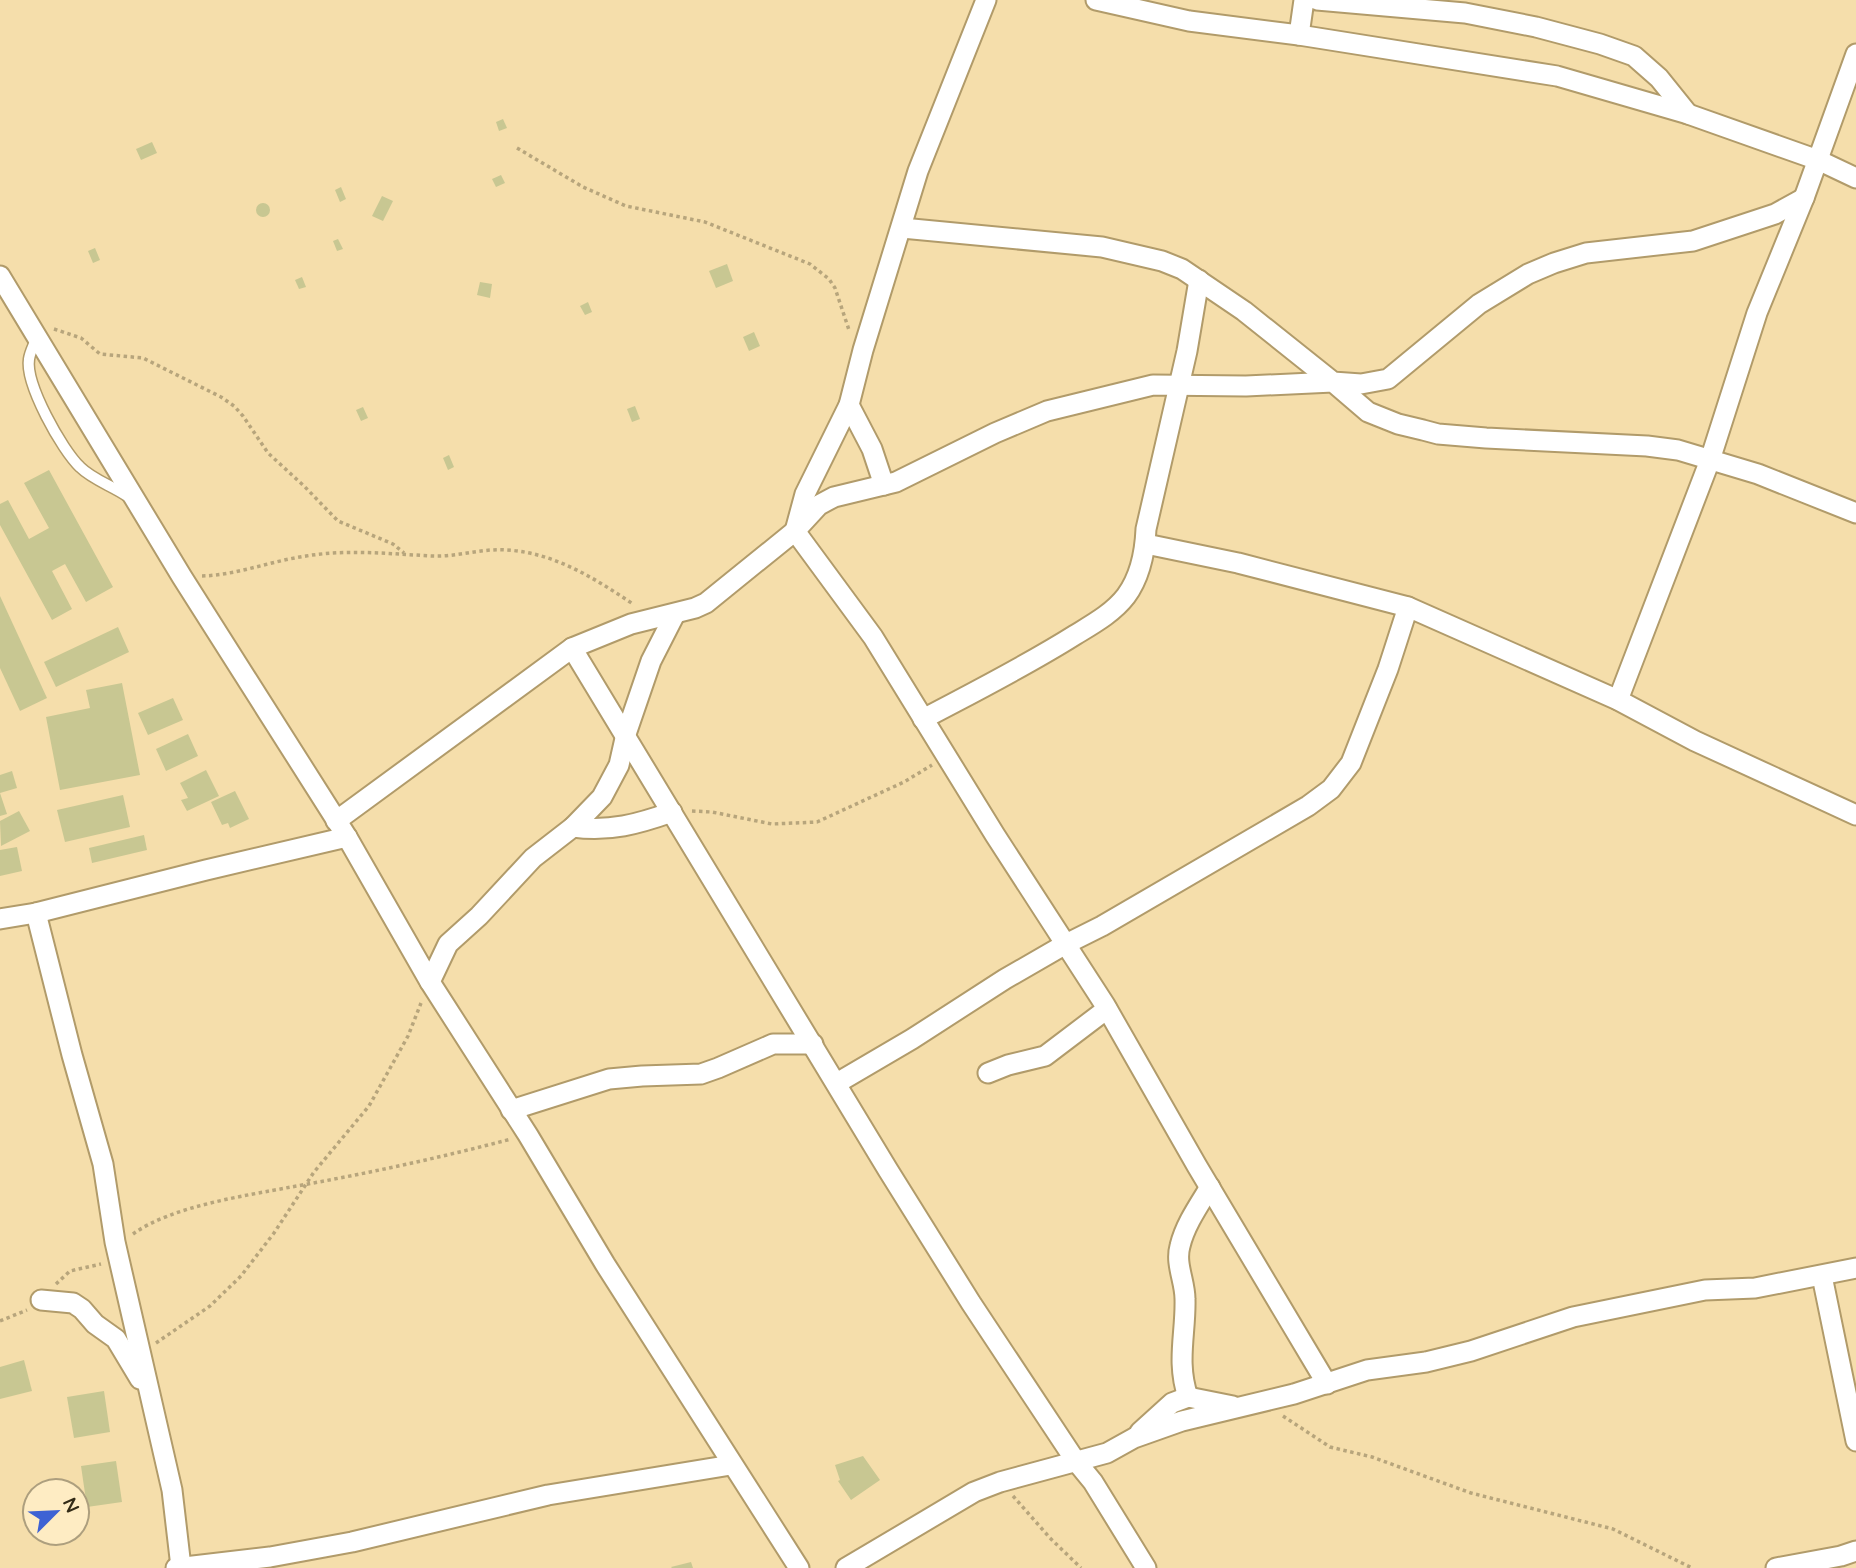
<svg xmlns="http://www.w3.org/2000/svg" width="1856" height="1568" viewBox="0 0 1856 1568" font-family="Quicksand,sans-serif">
<rect width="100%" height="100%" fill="#f5deab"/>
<g fill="#c8c792">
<polygon points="503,119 507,128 499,131 496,122"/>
<polygon points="152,142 157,153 141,160 136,149"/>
<polygon points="501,175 505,183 496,187 492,179"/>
<polygon points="341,187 346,199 340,202 335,190"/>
<polygon points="382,196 393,201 383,221 372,216"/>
<circle cx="263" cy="210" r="7"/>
<polygon points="338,239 343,249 337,251 333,241"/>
<polygon points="95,248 100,260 93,263 88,251"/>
<polygon points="727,264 733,281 716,288 709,271"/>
<polygon points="302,277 306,287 299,289 295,280"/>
<polygon points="480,282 492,284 490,298 477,295"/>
<polygon points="588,302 592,312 585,315 580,306"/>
<polygon points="754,332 760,346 749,351 743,337"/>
<polygon points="635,406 640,419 632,422 627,409"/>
<polygon points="363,407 368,418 361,421 356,410"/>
<polygon points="449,455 454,467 448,470 443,458"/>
<polygon points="49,470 113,587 86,602 65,564 52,571 72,609 52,620 0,525 0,504 8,500 29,539 49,528 24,483"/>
<polygon points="0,596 47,698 20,711 0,668"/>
<polygon points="118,627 129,652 56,687 44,662"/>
<polygon points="122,683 140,775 60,790 46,717 90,708 86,690"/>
<polygon points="173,698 183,720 148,735 138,713"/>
<polygon points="188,734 198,756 166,771 156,749"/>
<polygon points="206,770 219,796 187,811 181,800 188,798 180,783"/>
<polygon points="12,771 17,788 0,793 0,775"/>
<polygon points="235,791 249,819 230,828 228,823 222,825 211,802"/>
<polygon points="0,793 7,814 0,816"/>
<polygon points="123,795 130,827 65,842 57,810"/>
<polygon points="19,811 30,831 1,846 0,821"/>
<polygon points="144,835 147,850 92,863 89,848"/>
<polygon points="17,847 22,871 0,876 0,850"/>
<polygon points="24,1360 32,1391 0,1399 0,1367"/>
<polygon points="104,1391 110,1432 74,1438 67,1397"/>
<polygon points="863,1456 880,1480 851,1500 838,1481 840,1480 835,1465"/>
<polygon points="116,1461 122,1502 87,1507 81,1466"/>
<polygon points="691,1562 693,1568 672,1568 671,1567"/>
</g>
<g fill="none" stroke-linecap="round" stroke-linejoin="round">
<defs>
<path id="service" d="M36,339c-2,6 -6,13 -7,20 -4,25 33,91 51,108 13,13 33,19 47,29"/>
<g id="minor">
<polyline points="986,0 918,171 863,350 849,405 805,494 795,531 873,637 995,835 1105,1005 1197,1166 1327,1384"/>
<polyline points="1096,0 1189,21 1299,35 1557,76 1688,114 1818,160 1856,178"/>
<polyline points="1317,0 1465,13 1536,27 1600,44 1634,56 1659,78 1688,114"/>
<polyline points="1299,35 1304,0"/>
<polyline points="902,228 1102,247 1162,261 1182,269 1244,311 1333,382 1361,384 1388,379 1479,304 1528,274 1554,263 1586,253 1693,241 1775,214 1804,198"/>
<polyline points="0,276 182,577 347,837 430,982 528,1135 605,1264 799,1568"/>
<polyline points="849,405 872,449 884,485"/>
<polyline points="1146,544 1238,563 1408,607 1618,700 1695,741 1856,815"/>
<polyline points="572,648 888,1170 971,1303 1075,1460 1093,1482 1146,1568"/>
<polyline points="1618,700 1710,460 1757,313 1804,198 1856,54"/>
<path d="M923,719c51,-27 103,-53 152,-84 18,-11 38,-22 51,-39 14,-19 19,-44 20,-67l41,-178 12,-71"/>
<polyline points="336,821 572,648 631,624 695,608 706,603 795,531 819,505 834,497 896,482 995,433 1047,411 1153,385 1246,386 1333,382 1368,412 1398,424 1423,430 1438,434 1486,438 1647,446 1678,450 1758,474 1856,513"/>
<path d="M573,827c37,5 65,-3 99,-15"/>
<polyline points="36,913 72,1055 103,1164 115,1242 172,1490 181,1567"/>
<polyline points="0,919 36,913 206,870 347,837"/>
<polyline points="430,982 448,944 479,916 533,858 573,827 602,797 619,765 626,734 651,661 675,614"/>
<polyline points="988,1073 1008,1065 1045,1056 1107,1009"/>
<polyline points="837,1083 912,1039 1005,979 1064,945 1102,926 1308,806 1331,789 1351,763 1388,669 1408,607"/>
<polyline points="511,1110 609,1079 642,1076 701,1074 718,1068 773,1044 813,1044"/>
<polyline points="1822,1276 1856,1441"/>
<polyline points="41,1300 73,1303 82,1309 95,1324 116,1339 140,1379"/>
<path d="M1188,1397c-12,-35 -2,-64 -3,-98 0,-18 -10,-35 -5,-53 5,-21 19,-41 30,-59"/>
<polyline points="1140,1432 1172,1403 1188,1397 1233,1406"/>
<polyline points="176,1568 270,1557 352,1542 548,1495 731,1465"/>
<polyline points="846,1568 974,1492 1000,1482 1107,1453 1134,1438 1182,1421 1294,1394 1367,1370 1426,1362 1471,1351 1573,1317 1705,1290 1755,1288 1856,1268"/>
<polyline points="1776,1568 1841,1556 1856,1551"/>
</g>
</defs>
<use href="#service" stroke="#b19b6a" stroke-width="13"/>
<use href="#minor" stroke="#b19b6a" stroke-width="23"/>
<g stroke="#b7a57c" stroke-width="3.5" stroke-dasharray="3.5 3.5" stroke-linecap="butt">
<polyline points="517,148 583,187 626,206 705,222 810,264 829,279 835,288 849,330"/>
<polyline points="54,329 81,338 100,354 143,358 221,397 234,406 243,416 268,453 304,486 338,521 393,544 404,553"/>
<path d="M202,576c35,-1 69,-15 104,-20 43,-7 84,-2 127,0 25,1 49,-8 74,-6 48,3 87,28 126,54"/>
<polyline points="692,811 712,812 772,824 817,822 904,782 932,765"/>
<path d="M133,1234c39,-28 111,-38 158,-47 74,-13 148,-29 220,-48"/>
<polyline points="56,1284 70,1271 101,1264"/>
<polyline points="0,1321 27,1310"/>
<polyline points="156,1343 210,1306 241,1276 274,1233 314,1172 369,1106 408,1036 421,1003"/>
<polyline points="1283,1416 1330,1447 1372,1457 1471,1493 1613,1529 1692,1568"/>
<polyline points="1013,1496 1050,1538 1081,1568"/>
</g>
<use href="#service" stroke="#fff" stroke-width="10"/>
<use href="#minor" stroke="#fff" stroke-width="19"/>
</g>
<g transform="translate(56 1512) rotate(66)"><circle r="33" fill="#feecc3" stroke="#ad9f7e" stroke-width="2"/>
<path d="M0-5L12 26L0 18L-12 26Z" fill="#3e62d4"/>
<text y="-10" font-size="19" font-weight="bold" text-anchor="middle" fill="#332b17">N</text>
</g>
</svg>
